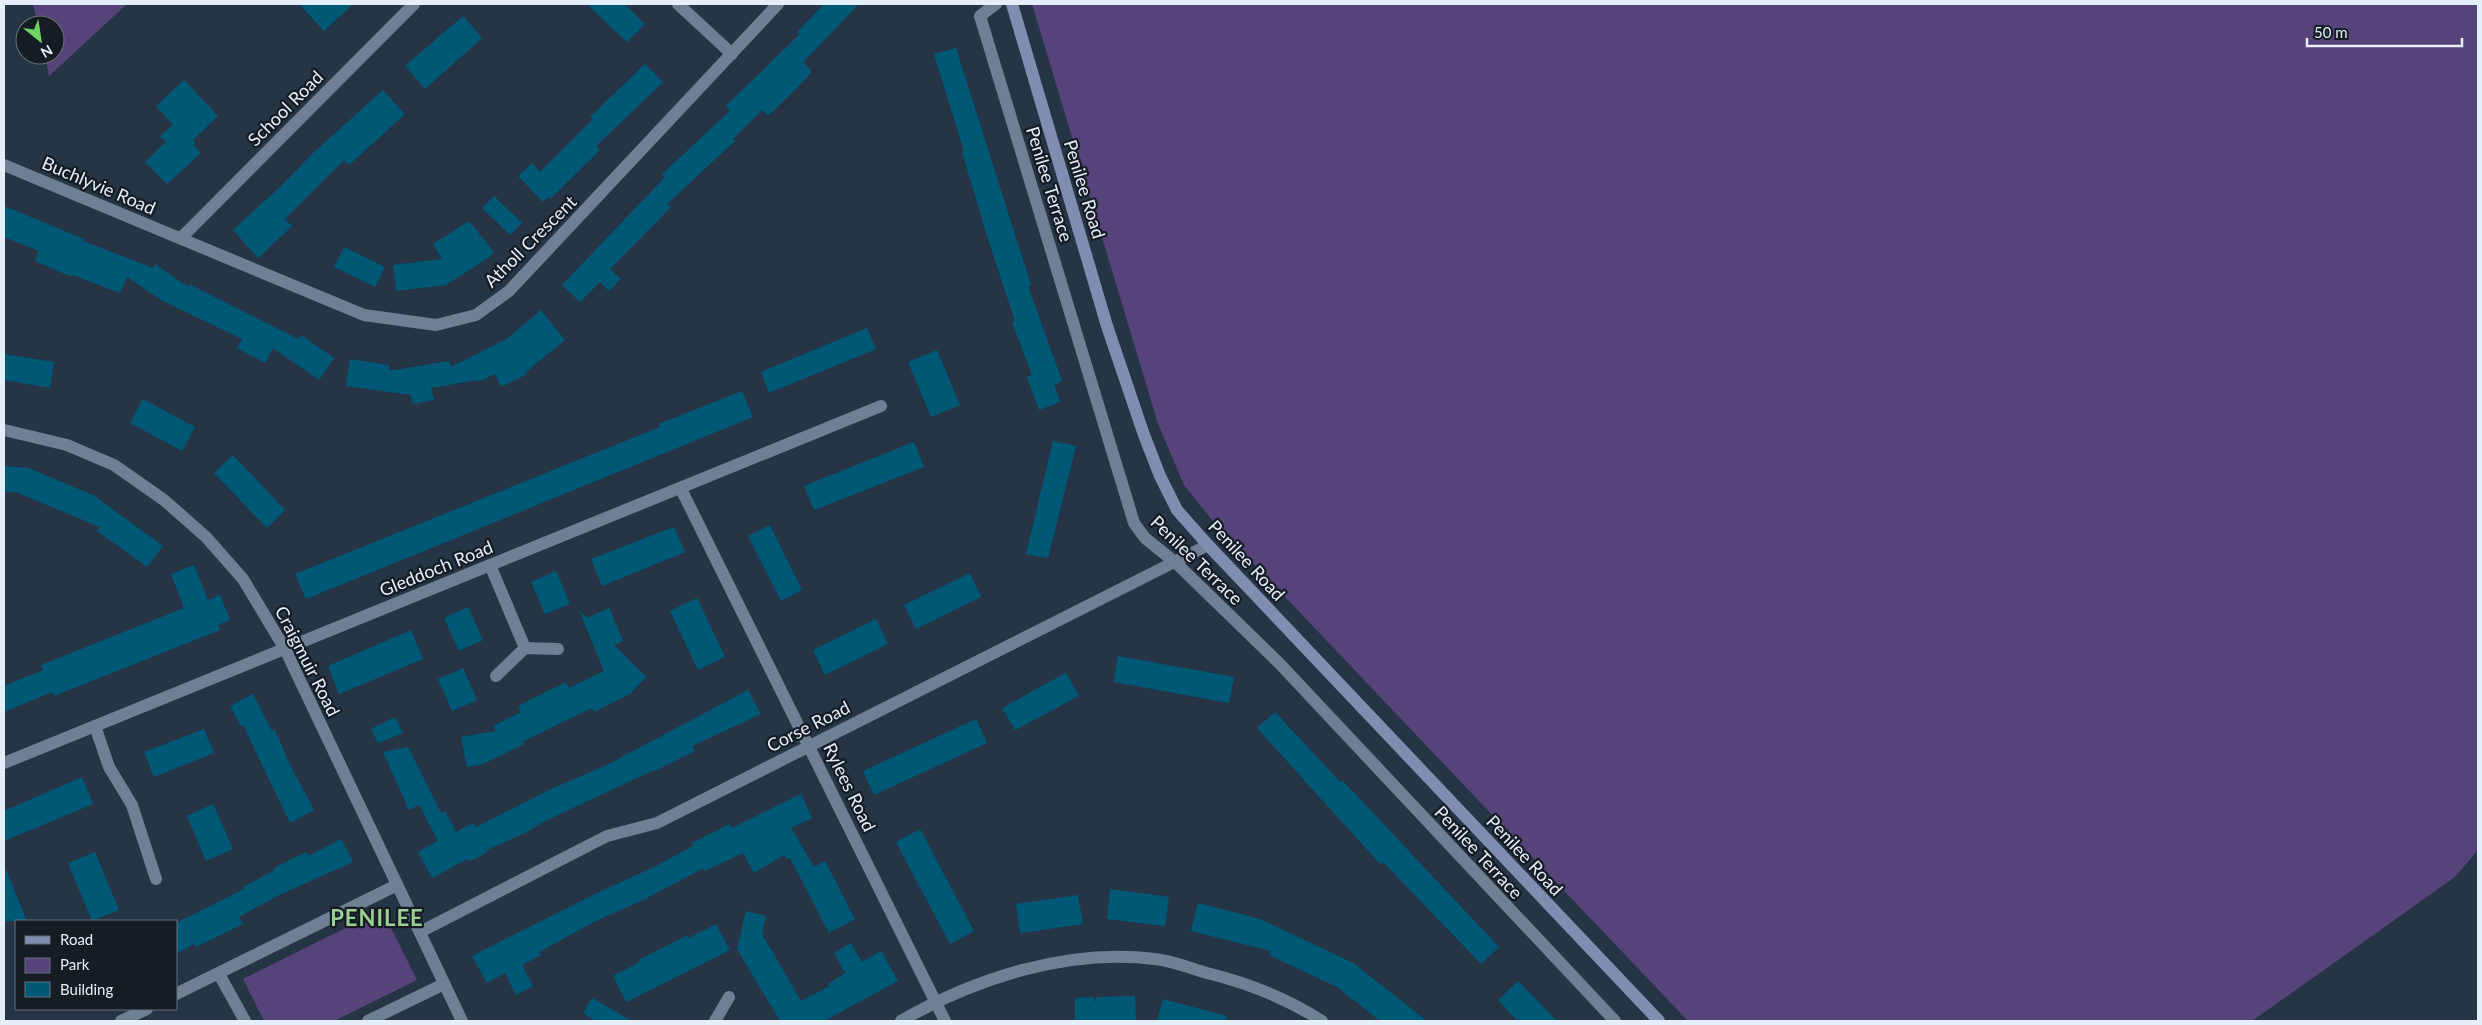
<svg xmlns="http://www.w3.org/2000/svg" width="2482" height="1025" viewBox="0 0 2482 1025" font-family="Lato,sans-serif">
<rect width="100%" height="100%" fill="#263546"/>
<g fill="#564379">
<polygon points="33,4 127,4 49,76 45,55 55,55 55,25 38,25"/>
<polygon points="1032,4 2478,4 2478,850 2455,877 2252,1021 1688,1021 1212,520 1184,485 1158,424"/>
<polygon points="382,910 417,980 334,1021 264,1021 243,979"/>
</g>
<g fill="#005877">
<polygon points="299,4 353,4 324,31"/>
<polygon points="587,4 624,4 645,24 627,42"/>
<polygon points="824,4 859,4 803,62 812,72 798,87 768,116 762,110 733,139 735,141 667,204 671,207 610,269 621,279 609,291 600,282 580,302 562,285 665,177 662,174 730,111 726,106 800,34 797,32"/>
<polygon points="463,16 482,38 425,89 405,66"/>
<polygon points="956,48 1031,285 1028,286 1062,381 1054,385 1060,402 1039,410 1027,377 1032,375 1012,322 1015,321 987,236 962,152 964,151 934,54"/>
<polygon points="645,64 663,82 596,146 600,150 550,199 548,197 543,202 518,176 532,163 540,172 593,119 590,117"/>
<polygon points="184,80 218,116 193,140 195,143 193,145 201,153 167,184 145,162 166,142 160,136 173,125 156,106"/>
<polygon points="383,90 405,114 349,165 344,160 285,219 292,226 258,258 233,230 280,187 314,152"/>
<polygon points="494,196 522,223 510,235 482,208"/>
<polygon points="4,206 84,239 83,241 153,268 155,264 188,287 189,284 298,339 301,335 334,358 319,380 273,348 265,363 237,348 242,339 161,300 127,277 120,293 73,275 72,277 35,261 39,251 4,237"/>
<polygon points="469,221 494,252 488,258 446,285 396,291 393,265 442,259 433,244"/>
<polygon points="344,247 385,267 375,287 334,267"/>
<polygon points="541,310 565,340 526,372 527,374 501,387 495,374 478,382 477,380 431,388 434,400 413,404 411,395 346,386 350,359 389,365 389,371 449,361 451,367 508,338"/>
<polygon points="867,328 876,349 769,393 761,372"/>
<polygon points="937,350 960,405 931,417 908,362"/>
<polygon points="4,354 54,362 50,388 4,380"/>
<polygon points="742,391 753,417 306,599 295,574 660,427 659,424"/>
<polygon points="143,399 195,427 182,451 130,423"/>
<polygon points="1053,441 1076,446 1048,558 1026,554"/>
<polygon points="914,442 924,467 814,510 804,486"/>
<polygon points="233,455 285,510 267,528 214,473"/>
<polygon points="4,466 28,468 93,495 163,546 147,567 97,531 100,527 18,493 4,491"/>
<polygon points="770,525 802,590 781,601 748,536"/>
<polygon points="674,527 685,552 602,586 591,559"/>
<polygon points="194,565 208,600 220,595 230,620 218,625 220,630 54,696 52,692 4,712 4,686 43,670 41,665 184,608 171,574"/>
<polygon points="556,571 570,604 545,614 531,582"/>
<polygon points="970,573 981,597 916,629 904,605"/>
<polygon points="697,598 725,657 698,670 670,611"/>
<polygon points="468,607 483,640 459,651 444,618"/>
<polygon points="609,608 623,641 614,645 646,677 630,694 594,712 592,708 522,742 524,744 483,764 467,767 461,737 496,731 493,726 521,712 518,706 566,682 569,688 604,671 579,610 587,618"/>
<polygon points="876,619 888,644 825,675 813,650"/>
<polygon points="411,630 423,659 339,694 328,666"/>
<polygon points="1118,656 1234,677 1229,703 1114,682"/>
<polygon points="463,668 477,700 452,711 438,679"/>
<polygon points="1066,673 1079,696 1015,730 1002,708"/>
<polygon points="748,690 761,714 692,746 695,751 655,771 654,770 545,821 525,833 487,850 488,852 468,862 467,859 432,878 418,852 438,841 419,805 409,810 383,752 408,747 441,813 445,811 456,832 473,823 476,827 549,790 607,765"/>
<polygon points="253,694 272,731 275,730 289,763 314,810 290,823 243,725 241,726 230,706"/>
<polygon points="1275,712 1341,783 1343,781 1499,947 1481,964 1384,863 1381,865 1257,728"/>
<polygon points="395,717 403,733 378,743 371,729"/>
<polygon points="976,719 987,743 874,795 863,771"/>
<polygon points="204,729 214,753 154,777 144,752"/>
<polygon points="82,777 93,804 4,841 4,811"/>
<polygon points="801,794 812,818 791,828 814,867 825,861 855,919 829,933 790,858 787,859 784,855 754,873 743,853 705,871 704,868 643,900 594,922 539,952 541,955 522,965 533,986 516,995 505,973 487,983 472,956 599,892 652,868 693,846 692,843 730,824 732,828"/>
<polygon points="213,804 233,849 206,861 187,816"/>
<polygon points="920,829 974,931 950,944 896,842"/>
<polygon points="341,839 353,862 279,895 239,917 243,924 196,947 194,944 176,954 176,923 244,889 243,887 275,870 274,868 306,852 309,856"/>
<polygon points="95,852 119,910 92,921 68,863"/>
<polygon points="4,865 27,921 4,921"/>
<polygon points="1110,889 1169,897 1165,926 1107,919"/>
<polygon points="1078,895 1083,924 1020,933 1016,904"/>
<polygon points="1198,903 1260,919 1353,963 1427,1021 1380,1021 1337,987 1269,955 1271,951 1191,931"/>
<polygon points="746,911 766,916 762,934 801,1001 830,986 828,984 845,973 834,953 851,943 862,962 881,951 898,981 824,1021 780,1021 737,949"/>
<polygon points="716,924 730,950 626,1002 613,976 640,962 639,960 688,935 689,938"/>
<polygon points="1518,981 1557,1021 1518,1021 1498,1000"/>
<polygon points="1135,996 1136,1021 1075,1021 1075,998 1094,997 1095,1003 1097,997"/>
<polygon points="592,998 632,1021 596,1021 583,1013"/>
<polygon points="1163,999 1227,1016 1226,1021 1157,1021"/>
</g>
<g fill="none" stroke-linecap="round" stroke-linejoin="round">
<g stroke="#6f8094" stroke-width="12">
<polyline points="678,4 732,54"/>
<polyline points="996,4 980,16 1134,523 1145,538 1176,563 1280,664 1615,1021"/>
<polyline points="4,165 364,315 436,325 476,315 509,291 778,4"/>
<polyline points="181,238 414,4"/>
<polyline points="4,430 67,445 114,465 164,500 206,537 243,579 285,649 462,1021"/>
<polyline points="681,489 945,1021"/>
<polyline points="490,565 525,648"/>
<polyline points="496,676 525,648 558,649"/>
<polyline points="95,726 109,767 132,805 156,879"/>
<polyline points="4,763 881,406"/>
<polyline points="420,932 607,836 657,823 1208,545"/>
<polyline points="219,974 245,1021"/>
<polyline points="176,994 397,885"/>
<polyline points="121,1021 147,1009"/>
<polyline points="368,1021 444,984"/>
<polyline points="715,1021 729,997"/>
<path d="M901,1021c74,-43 168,-73 254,-62 18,2 35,9 52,14 41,10 79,25 115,48"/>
</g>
<polyline stroke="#7f8eb0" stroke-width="12" points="1012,4 1107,326 1144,435 1160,476 1177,510 1208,545 1659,1021"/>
</g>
<g text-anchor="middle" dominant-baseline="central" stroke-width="4.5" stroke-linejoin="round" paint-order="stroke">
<g font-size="18" fill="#e5effa" stroke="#151c24">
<text transform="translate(285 108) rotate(-45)">School Road</text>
<text transform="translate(1050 184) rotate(73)">Penilee Terrace</text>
<text transform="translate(99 185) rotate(23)">Buchlyvie Road</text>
<text transform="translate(1085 189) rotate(73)">Penilee Road</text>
<text transform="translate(530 241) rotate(-45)">Atholl Crescent</text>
<text transform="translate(1197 560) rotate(44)">Penilee Terrace</text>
<text transform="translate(1247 560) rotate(47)">Penilee Road</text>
<text transform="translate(436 568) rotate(-22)">Gleddoch Road</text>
<text transform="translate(308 661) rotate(63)">Craigmuir Road</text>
<text transform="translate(808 726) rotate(-27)">Corse Road</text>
<text transform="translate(850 787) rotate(64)">Rylees Road</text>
<text transform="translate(1479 852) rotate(47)">Penilee Terrace</text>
<text transform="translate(1525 855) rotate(47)">Penilee Road</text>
</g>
<g font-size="22" font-weight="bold" letter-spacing="1" fill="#9bcf93" stroke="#151c24">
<text x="377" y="917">PENILEE</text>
</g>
</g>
<rect width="2482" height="1025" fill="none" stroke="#e5effa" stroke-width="10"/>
<rect x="15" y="920" width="162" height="90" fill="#151c24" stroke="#68707a"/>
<rect x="25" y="936" width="25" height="8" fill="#7f8eb0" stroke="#68707a"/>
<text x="60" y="945" font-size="15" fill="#e5effa">Road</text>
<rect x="25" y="958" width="25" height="15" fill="#564379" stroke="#68707a"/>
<text x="60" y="970" font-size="15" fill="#e5effa">Park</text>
<rect x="25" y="982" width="25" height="15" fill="#005877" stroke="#68707a"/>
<text x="60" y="995" font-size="15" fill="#e5effa">Building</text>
<g transform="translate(40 40) rotate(150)"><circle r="24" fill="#151c24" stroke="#68707a"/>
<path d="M0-4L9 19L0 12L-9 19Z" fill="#6fd360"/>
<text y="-8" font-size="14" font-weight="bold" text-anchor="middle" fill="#e5effa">N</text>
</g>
<path d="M2307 38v8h155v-8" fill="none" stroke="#e5effa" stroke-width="2.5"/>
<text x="2314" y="38" font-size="15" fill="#e5effa" stroke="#151c24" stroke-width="4" paint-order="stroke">50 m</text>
</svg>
